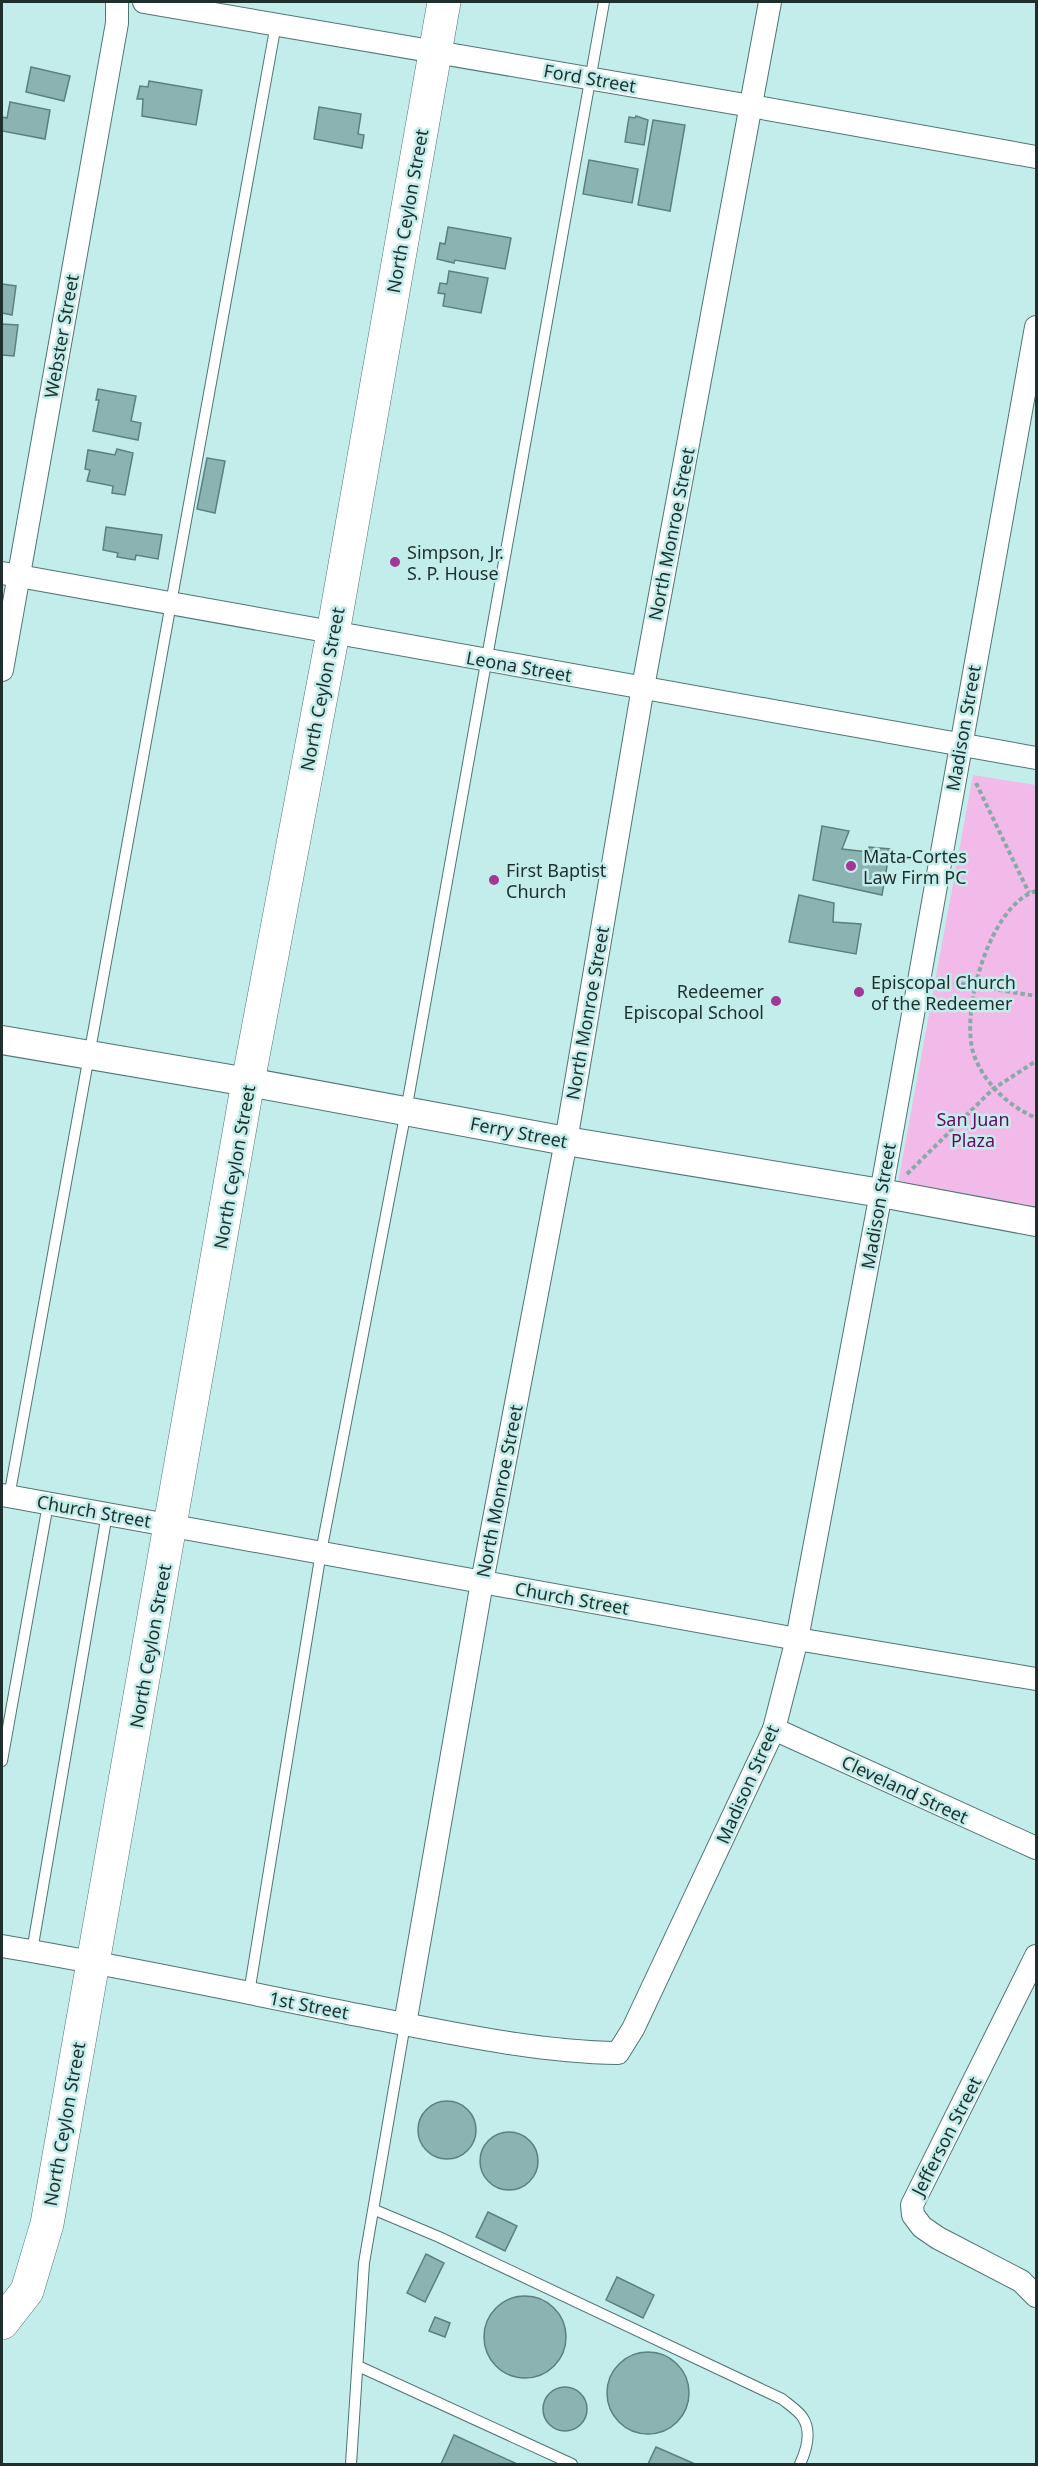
<svg xmlns="http://www.w3.org/2000/svg" width="1038" height="2466" viewBox="0 0 1038 2466" font-family="'Noto Sans',sans-serif">
<rect width="100%" height="100%" fill="#c3edeb"/>
<polygon fill="#f1bae8" points="973,775 1036,785 1036,1209 898,1183"/>
<g fill="#8bb3b1" stroke="#5a817f" stroke-width="1.5">
<polygon points="31,67 70,76 64,101 26,92"/>
<polygon points="149,81 202,90 196,125 142,116 143,99 137,99 140,86 148,87"/>
<polygon points="10,102 50,110 45,139 2,131 2,117 7,118"/>
<polygon points="319,107 361,114 358,134 364,135 362,148 314,139"/>
<polygon points="636,116 648,120 644,145 625,142 629,117 635,118"/>
<polygon points="653,120 685,125 670,211 638,205"/>
<polygon points="589,160 638,169 632,203 583,194"/>
<polygon points="448,227 511,238 505,269 455,260 454,263 437,259 440,243 445,244"/>
<polygon points="449,271 488,278 481,313 443,306 445,294 438,293 440,283 447,284"/>
<polygon points="2,284 16,286 12,315 2,313"/>
<polygon points="2,324 18,325 14,356 2,355"/>
<polygon points="98,389 136,396 131,421 141,423 138,440 93,431 99,400 96,400"/>
<polygon points="117,449 133,453 125,495 112,493 113,486 87,481 90,470 85,469 88,450 115,455"/>
<polygon points="207,458 225,461 215,513 197,509"/>
<polygon points="106,527 162,535 158,559 136,555 135,560 117,557 118,553 103,550"/>
<polygon points="822,826 849,831 842,849 869,852 869,847 890,849 882,895 813,880"/>
<polygon points="799,895 834,903 833,922 861,924 856,954 789,942"/>
<circle cx="447" cy="2130" r="29"/>
<circle cx="509" cy="2161" r="29"/>
<polygon points="488,2212 517,2226 505,2251 476,2237"/>
<polygon points="426,2254 444,2263 425,2302 407,2293"/>
<polygon points="617,2277 654,2295 643,2318 606,2300"/>
<circle cx="525" cy="2337" r="41"/>
<polygon points="435,2317 450,2323 445,2337 429,2331"/>
<circle cx="648" cy="2393" r="41"/>
<circle cx="565" cy="2409" r="22"/>
<polygon points="454,2435 517,2464 441,2464"/>
<polygon points="656,2447 695,2464 648,2464"/>
</g>
<g fill="none" stroke-linecap="round" stroke-linejoin="round">
<defs>
<g id="service">
<polyline points="9,1497 276,24"/>
<polyline points="2,1761 48,1504"/>
<polyline points="32,1951 107,1514"/>
<polyline points="249,1993 321,1552 406,1111 604,2"/>
<path d="M375,2210l64,27 343,162c6,5 17,12 21,19 9,14 3,33 -3,46"/>
<polyline points="358,2366 572,2464"/>
<polyline points="351,2464 364,2263 405,2024"/>
</g>
<g id="minor">
<polyline points="144,2 751,106 1036,157"/>
<polyline points="2,573 1036,758"/>
<polyline points="2,670 117,23 117,2"/>
<polyline points="2,1495 797,1639 1036,1679"/>
<polyline points="774,1729 1036,1848"/>
<path d="M2,1946c119,20 237,45 356,69 83,16 176,37 260,38l15,-24 141,-300 23,-90 84,-446 155,-866"/>
<polyline points="1036,1956 912,2205 913,2215 922,2227 938,2238 1021,2281 1036,2296"/>
<polyline points="405,2024 482,1582 566,1141 643,687 770,2"/>
</g>
<polyline id="tertiary" points="2,1040 248,1082 566,1141 881,1193 1036,1222"/>
<polyline id="primary" points="2,2323 27,2291 47,2224 248,1082 333,633 444,2"/>
</defs>
<use href="#service" stroke="#4e7573" stroke-width="12"/>
<use href="#minor" stroke="#4e7573" stroke-width="24"/>
<use href="#tertiary" stroke="#4e7573" stroke-width="30"/>
<use href="#primary" stroke="#4e7573" stroke-width="34"/>
<g stroke="#88a9a7" stroke-width="4" stroke-dasharray="4.5 3" stroke-linecap="butt">
<polyline points="976,783 1029,893"/>
<path d="M1036,891c-46,13 -77,122 -62,164 11,30 35,51 62,63"/>
<polyline points="939,980 1036,996"/>
<polyline points="907,1174 993,1089 1036,1061"/>
</g>
<use href="#service" stroke="#fff" stroke-width="10"/>
<use href="#minor" stroke="#fff" stroke-width="22"/>
<use href="#tertiary" stroke="#fff" stroke-width="28"/>
<use href="#primary" stroke="#fff" stroke-width="33"/>
</g>
<g fill="#a23797" stroke="#c3edeb" stroke-width="2">
<circle cx="395" cy="562" r="6"/>
<circle cx="851" cy="866" r="6"/>
<circle cx="494" cy="880" r="6"/>
<circle cx="859" cy="992" r="6"/>
<circle cx="776" cy="1001" r="6"/>
</g>
<g text-anchor="middle" dominant-baseline="central" stroke-width="5" stroke-linejoin="round" paint-order="stroke">
<g font-size="18" fill="#1e2f2e" stroke="#c3edeb">
<text transform="translate(590 78) rotate(10)">Ford Street</text>
<text transform="translate(407 211) rotate(-80)">North Ceylon Street</text>
<text transform="translate(61 336) rotate(-80)">Webster Street</text>
<text transform="translate(671 534) rotate(-79)">North Monroe Street</text>
<text transform="translate(519 666) rotate(10)">Leona Street</text>
<text transform="translate(322 689) rotate(-79)">North Ceylon Street</text>
<text transform="translate(963 728) rotate(-80)">Madison Street</text>
<text transform="translate(587 1013) rotate(-80)">North Monroe Street</text>
<text transform="translate(519 1132) rotate(11)">Ferry Street</text>
<text transform="translate(234 1167) rotate(-80)">North Ceylon Street</text>
<text transform="translate(878 1206) rotate(-80)">Madison Street</text>
<text transform="translate(499 1491) rotate(-79)">North Monroe Street</text>
<text transform="translate(94 1511) rotate(10)">Church Street</text>
<text transform="translate(572 1598) rotate(10)">Church Street</text>
<text transform="translate(150 1646) rotate(-80)">North Ceylon Street</text>
<text transform="translate(747 1784) rotate(-66)">Madison Street</text>
<text transform="translate(905 1789) rotate(25)">Cleveland Street</text>
<text transform="translate(309 2005) rotate(11)">1st Street</text>
<text transform="translate(64 2124) rotate(-80)">North Ceylon Street</text>
<text transform="translate(946 2136) rotate(-63)">Jefferson Street</text>
</g>
<g font-size="18" fill="#1e2f2e" stroke="#c3edeb" text-anchor="start">
<text x="407" y="552">Simpson, Jr.<tspan x="407" dy="21">S. P. House</tspan></text>
<text x="863" y="856">Mata-Cortes<tspan x="863" dy="21">Law Firm PC</tspan></text>
<text x="506" y="870">First Baptist<tspan x="506" dy="21">Church</tspan></text>
<text x="871" y="982">Episcopal Church<tspan x="871" dy="21">of the Redeemer</tspan></text>
<text x="764" y="991" text-anchor="end">Redeemer<tspan x="764" dy="21">Episcopal School</tspan></text>
</g>
<g font-size="18" fill="#670760" stroke="#c3edeb">
<text x="973" y="1119">San Juan<tspan x="973" dy="21">Plaza</tspan></text>
</g>
</g>
<rect width="1038" height="2466" fill="none" stroke="#1e2f2e" stroke-width="6"/>
</svg>
